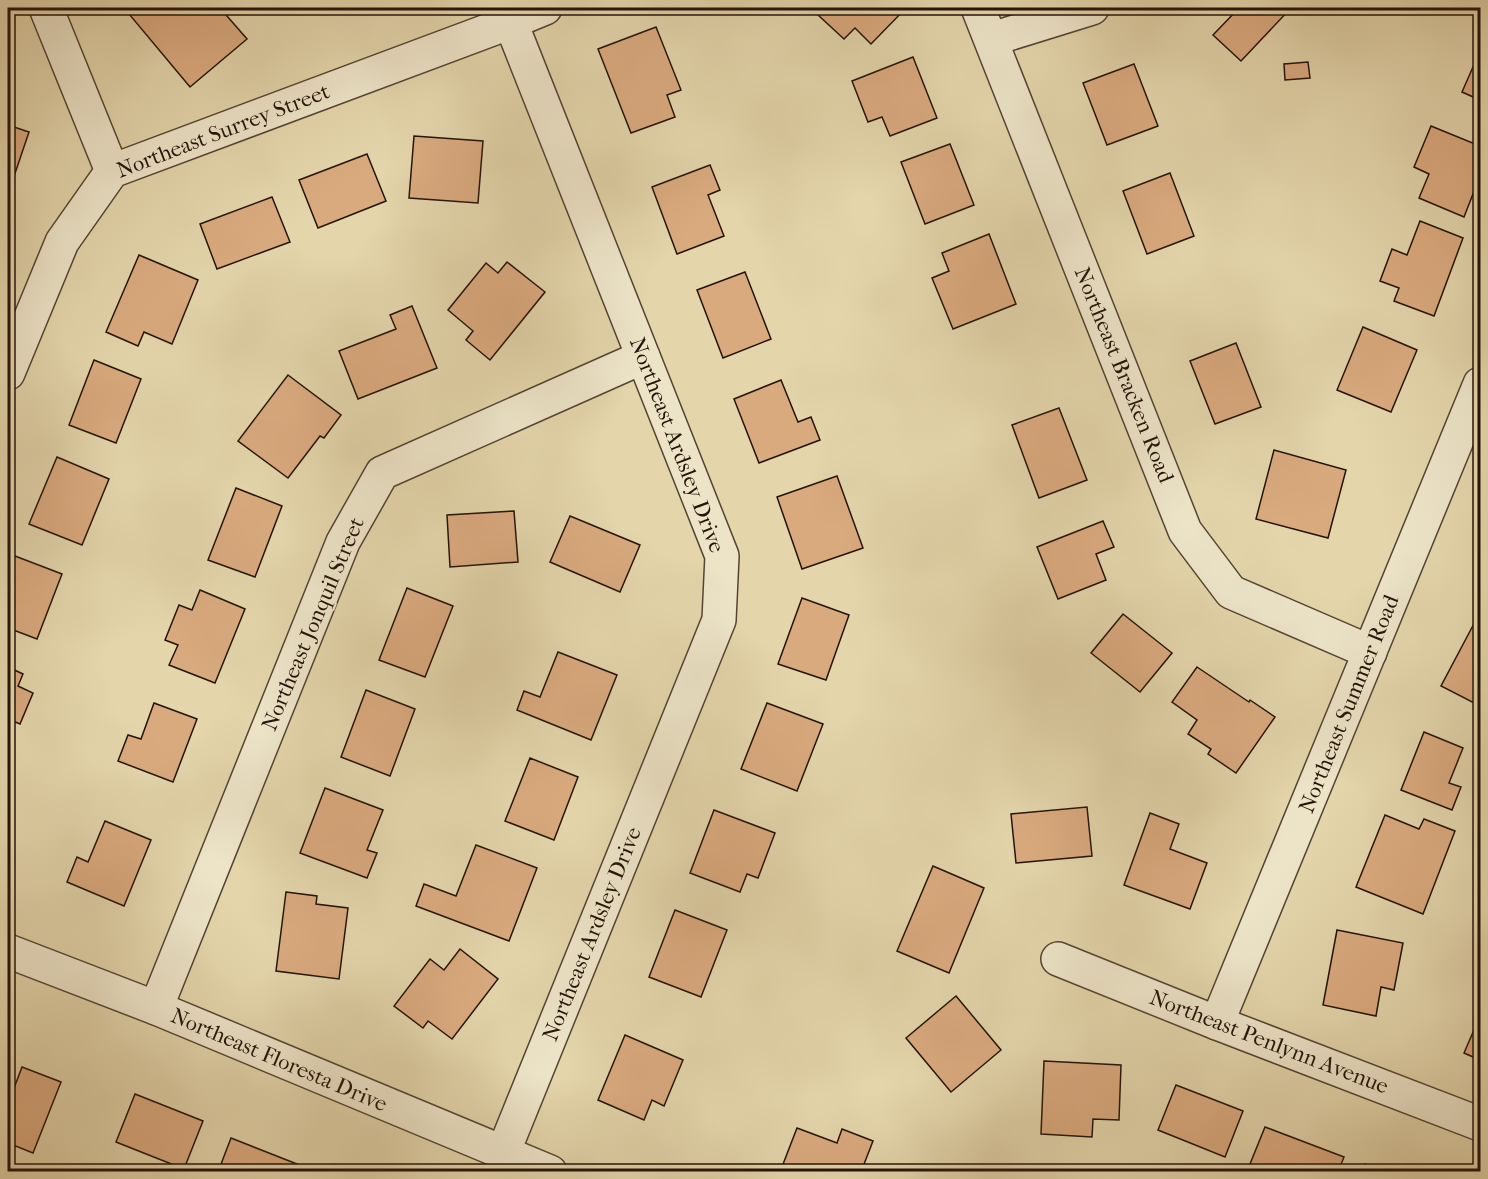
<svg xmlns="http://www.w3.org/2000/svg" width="1488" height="1179" viewBox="0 0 1488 1179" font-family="'IM FELL French Canon',serif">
<rect width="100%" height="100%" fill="#e4d5ab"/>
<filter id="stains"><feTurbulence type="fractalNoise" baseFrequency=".00333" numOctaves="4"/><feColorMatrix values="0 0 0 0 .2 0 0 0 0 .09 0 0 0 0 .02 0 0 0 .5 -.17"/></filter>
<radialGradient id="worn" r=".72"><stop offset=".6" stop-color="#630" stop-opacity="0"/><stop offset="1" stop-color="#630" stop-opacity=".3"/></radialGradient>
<g fill="#daaa7f" stroke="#241309" stroke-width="1.5">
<polygon points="138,8 220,8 247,39 190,87 129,14"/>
<polygon points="326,8 347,8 329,14"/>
<polygon points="824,8 906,8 871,44 855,28 844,39 817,14"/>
<polygon points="1239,8 1291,8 1241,61 1213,35"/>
<polygon points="656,27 681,90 667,95 675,117 631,133 598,49"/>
<polygon points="1480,51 1480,100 1462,92"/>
<polygon points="913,57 937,118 890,136 882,117 868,122 852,81"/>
<polygon points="1308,62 1310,78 1285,80 1284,64"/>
<polygon points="1134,64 1158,126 1107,145 1083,83"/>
<polygon points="8,125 29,132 8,194"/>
<polygon points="1431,126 1480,146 1480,176 1464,217 1419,198 1429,174 1414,167"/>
<polygon points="414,136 483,141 478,203 409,198"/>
<polygon points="950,144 974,205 925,224 901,162"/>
<polygon points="367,154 386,201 318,228 299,180"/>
<polygon points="710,165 720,190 708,195 724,236 677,254 652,187"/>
<polygon points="1170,173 1194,236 1147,254 1123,191"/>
<polygon points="272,197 290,242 217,269 200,224"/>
<polygon points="1420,221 1463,238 1434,316 1394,301 1399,288 1380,281 1392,249 1407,255"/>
<polygon points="989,234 1016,304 953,329 932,278 949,271 942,253"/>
<polygon points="139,255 198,280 172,344 144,332 138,346 106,332"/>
<polygon points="507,262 545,292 490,360 466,340 473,331 448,310 486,263 498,273"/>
<polygon points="745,272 771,339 723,358 697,290"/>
<polygon points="412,306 437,368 358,399 339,351 396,329 390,315"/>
<polygon points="1363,327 1417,350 1391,412 1337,390"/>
<polygon points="1236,343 1261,407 1215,424 1190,361"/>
<polygon points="94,360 141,379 116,443 69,425"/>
<polygon points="288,375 341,415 324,438 320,436 288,478 238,441"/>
<polygon points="781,380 798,422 811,417 820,440 759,463 734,399"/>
<polygon points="1059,408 1087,480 1039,498 1012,425"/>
<polygon points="1274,450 1346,470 1328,538 1256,519"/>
<polygon points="57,457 109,479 82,545 29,524"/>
<polygon points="837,476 863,548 802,569 777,497"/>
<polygon points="236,488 282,506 255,577 208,560"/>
<polygon points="514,511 518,562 450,567 447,515"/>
<polygon points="570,516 640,545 620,592 550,562"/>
<polygon points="1103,521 1114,547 1096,554 1106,580 1058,599 1037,547"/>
<polygon points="15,556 62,574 37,639 8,628 8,575"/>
<polygon points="407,588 453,606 425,677 379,660"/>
<polygon points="200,590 245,609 215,683 169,665 178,645 165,640 179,605 192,610"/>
<polygon points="802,598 849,615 826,680 778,664"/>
<polygon points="1123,614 1172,653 1140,692 1091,653"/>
<polygon points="1477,618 1480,620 1480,706 1441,686"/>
<polygon points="558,652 617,675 591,740 517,710 524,691 540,697"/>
<polygon points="8,667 23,674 18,686 33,693 20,724 8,719"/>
<polygon points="1197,667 1249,702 1250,700 1275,717 1236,773 1208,754 1211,749 1188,734 1197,720 1172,702"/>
<polygon points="366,690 415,709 390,776 341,757"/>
<polygon points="154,703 197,719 173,782 118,761 128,735 141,739"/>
<polygon points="767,703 823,724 797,791 741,769"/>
<polygon points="1424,732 1463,748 1449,783 1461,787 1452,810 1401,790"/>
<polygon points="530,758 578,777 554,840 505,821"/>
<polygon points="325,788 383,810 367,850 377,853 367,878 300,853"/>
<polygon points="1087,807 1092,856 1016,863 1011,814"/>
<polygon points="714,810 775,833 758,878 747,874 740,892 690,873"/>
<polygon points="1150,813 1179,824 1170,849 1207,863 1190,909 1124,885"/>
<polygon points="1385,815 1419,829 1424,819 1455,831 1423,914 1356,887"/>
<polygon points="105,821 151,840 124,906 67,882 77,857 88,862"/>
<polygon points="476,845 537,868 509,941 416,906 424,884 456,896"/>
<polygon points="933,866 984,888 949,973 897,951"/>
<polygon points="286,892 317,896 316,904 348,908 339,979 276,971"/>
<polygon points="675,910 727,930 701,997 649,977"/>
<polygon points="1337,930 1403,943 1394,990 1381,987 1376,1016 1323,1005"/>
<polygon points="460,949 498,979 452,1039 428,1021 423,1028 394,1006 430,959 444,970"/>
<polygon points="956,996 1001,1050 951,1092 906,1038"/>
<polygon points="1480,1016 1480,1060 1464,1053"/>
<polygon points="625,1035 683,1060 664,1106 652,1100 644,1120 598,1100"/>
<polygon points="1044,1061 1121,1065 1119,1120 1093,1119 1092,1137 1041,1134"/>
<polygon points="22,1067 61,1082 33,1153 8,1143 8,1104"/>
<polygon points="1176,1085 1243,1111 1225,1157 1158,1130"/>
<polygon points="135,1094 203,1121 184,1169 116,1142"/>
<polygon points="1265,1127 1344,1157 1338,1172 1254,1172 1248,1169"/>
<polygon points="797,1128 837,1143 842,1129 873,1141 861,1172 780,1172"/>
<polygon points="231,1138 302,1166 299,1172 218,1172"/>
<polygon points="1365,1164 1383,1172 1362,1172"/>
</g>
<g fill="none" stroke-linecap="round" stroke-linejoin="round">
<defs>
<g id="minor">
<polyline points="46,8 112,171"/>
<polyline points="978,8 1185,531 1231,592 1370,652"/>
<polyline points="992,39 1092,8"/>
<polyline points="8,373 62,242 112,171 511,22 545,8"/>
<polyline points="8,951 156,1008 550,1172"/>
<polyline points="1058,959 1217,1023 1480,1124"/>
<polyline points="156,1008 343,542 382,473 643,357"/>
<polyline points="1217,1023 1480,384"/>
<polyline points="503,1153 719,620 722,556 505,8"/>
</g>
</defs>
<use href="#minor" stroke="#544432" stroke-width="36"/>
<use href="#minor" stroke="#ede4c8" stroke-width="33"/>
</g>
<g text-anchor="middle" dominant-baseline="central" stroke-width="4.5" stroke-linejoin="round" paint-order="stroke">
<g font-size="22" fill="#241309" stroke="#ede4c8">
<text transform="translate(223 131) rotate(-21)">Northeast Surrey Street</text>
<text transform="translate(1124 375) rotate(68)">Northeast Bracken Road</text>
<text transform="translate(677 445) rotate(69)">Northeast Ardsley Drive</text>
<text transform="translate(313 624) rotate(-67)">Northeast Jonquil Street</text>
<text transform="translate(1349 704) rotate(-68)">Northeast Summer Road</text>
<text transform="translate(592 934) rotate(-68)">Northeast Ardsley Drive</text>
<text transform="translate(1269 1042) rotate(21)">Northeast Penlynn Avenue</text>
<text transform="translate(279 1060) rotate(23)">Northeast Floresta Drive</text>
</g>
</g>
<rect width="1488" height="1179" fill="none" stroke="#e4d5ab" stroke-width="30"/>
<rect x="9" y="9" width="1470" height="1161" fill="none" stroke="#241309" stroke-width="3"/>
<rect x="15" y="15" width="1458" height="1149" fill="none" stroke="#241309" stroke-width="1.5"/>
<rect width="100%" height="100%" filter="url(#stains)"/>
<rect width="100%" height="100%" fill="url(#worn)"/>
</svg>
